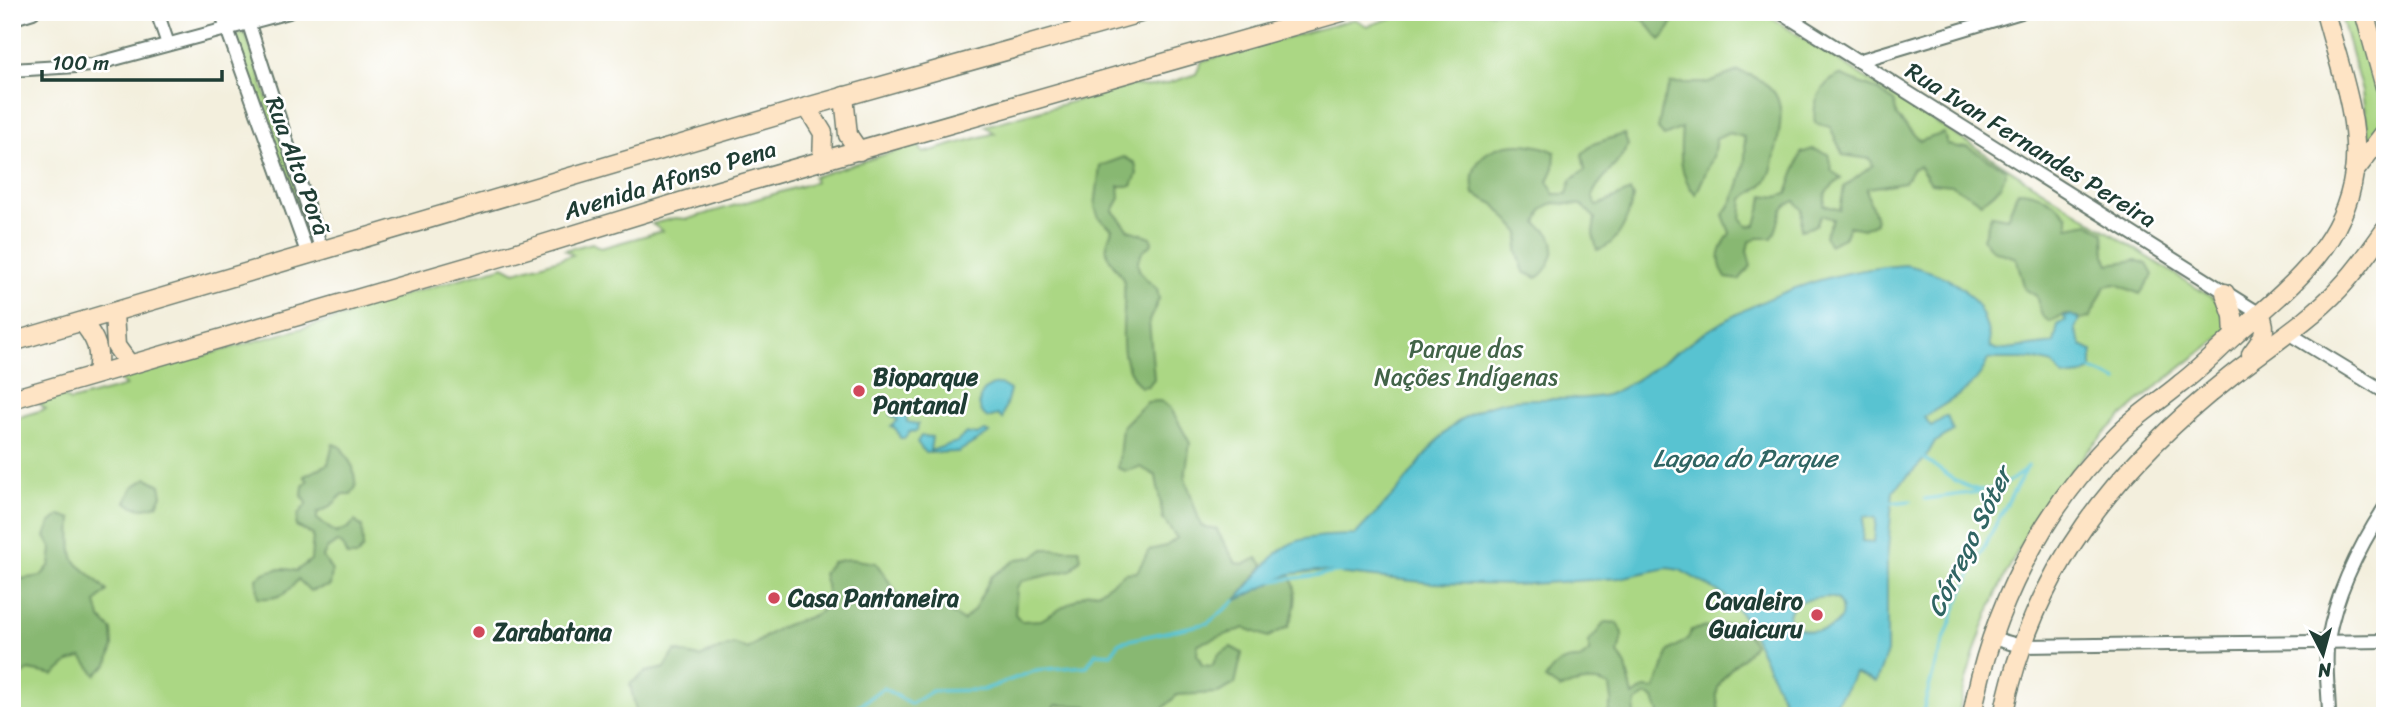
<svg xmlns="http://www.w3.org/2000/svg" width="2397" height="728" viewBox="0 0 2397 728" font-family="Sriracha,sans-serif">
<rect width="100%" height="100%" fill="#fff"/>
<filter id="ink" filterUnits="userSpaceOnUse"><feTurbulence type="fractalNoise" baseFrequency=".0143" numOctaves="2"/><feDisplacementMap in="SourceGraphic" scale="14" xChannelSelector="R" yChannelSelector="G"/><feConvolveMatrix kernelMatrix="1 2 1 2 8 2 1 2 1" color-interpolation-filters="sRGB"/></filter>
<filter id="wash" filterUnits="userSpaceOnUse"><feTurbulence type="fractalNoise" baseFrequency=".00686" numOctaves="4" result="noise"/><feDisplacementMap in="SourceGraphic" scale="28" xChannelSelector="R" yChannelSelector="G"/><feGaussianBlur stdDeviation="1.57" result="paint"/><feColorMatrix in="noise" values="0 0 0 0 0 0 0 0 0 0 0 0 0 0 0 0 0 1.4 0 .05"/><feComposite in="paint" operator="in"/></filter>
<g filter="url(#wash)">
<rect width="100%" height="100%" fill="#f3efdd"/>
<g fill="#abd784" stroke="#658a5c" stroke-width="2">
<path d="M1411,12h351l460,292 7,19 -5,11c-47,37 -97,73 -137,118 -65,74 -110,167 -129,264h-1946v-297l34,-10 -8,-6 24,-8 8,6 56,-15 -8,-7 229,-63 1,-5 156,-45 11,6 58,-17 -8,-5 27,-7 9,5 61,-17 -10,-7 23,-6 13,1 127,-37 -2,-5 105,-33 5,9 72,-20 -10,-7 147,-41c24,4 41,-3 64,-11l6,-13 153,-42 12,7z"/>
<polygon points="2340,12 2357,12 2385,115 2385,122 2369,140 2362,92"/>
<polygon points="245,32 318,249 309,251 231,36"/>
</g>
<g fill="#88b872" stroke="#547a53" stroke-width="2">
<path d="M1631,12h49c-9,9 -10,20 -20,28l-16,-20 -11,-3z"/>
<path d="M1738,71c44,13 47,33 39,74 -3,12 -4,28 -12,37 -5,6 -15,11 -22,17l-2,20 6,7 9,-1 8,-30 13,2 10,-3 14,-41 12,-4 15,5 4,17 9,7 -15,14 -2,13 16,5 4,-23 29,-22 -3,-6 -27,-4 -13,-28 -15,-4c-3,-21 5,-38 24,-48l39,15 16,12 3,15 23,24 24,-8 3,11 10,4 10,-1 39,22c-2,16 -11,25 -25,33l-29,-17 -21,-2 -12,-17 -7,3 -7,13 -38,6c-1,13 9,21 9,35l-13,6 -14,-3 -5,12 -15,7 -4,-10 8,-16 -12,-4 -5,11 -15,4 1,-20 -7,-9c-20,7 -13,22 -23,37h-15l-8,4 -2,9 4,15 -12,14 -13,-2c-11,-18 -7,-28 4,-45l-7,-18c15,-17 26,-54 21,-78l-15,-4 -13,6 -3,18 -17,37c-18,-16 -16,-44 -14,-66l-18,8 -6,-7 5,-27 8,-19h35z"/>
<path d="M1624,134l4,11c-9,22 -29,32 -36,51l5,10 33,-15 3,7c-5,20 -14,47 -36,52l-4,-16 2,-16 -13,-13 -28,-2 -12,7 -5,14c4,3 12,8 14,12 8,14 -3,34 -14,42l-13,-6 -7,-21 3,-18 -26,-29 -20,-10c-11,-50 45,-59 81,-42l-1,16 -6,13 6,13h13l4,-14 14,-10 -3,-16 11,-10z"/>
<path d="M1124,157l11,6 2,11 -5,12h-13l1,12 -7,13 16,19 22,7 1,7c-25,17 -13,30 5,45l2,10 -10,22 5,58 -6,7 -7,1c-29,-29 -14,-67 -17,-104 -1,-13 -21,-22 -17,-39 1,-5 4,-10 5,-15l-13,-11 -4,-11 5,-41z"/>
<path d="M2018,191c19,0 38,11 50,25v11l21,-4 15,10 1,22 4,9 27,-4 11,4 6,11 -13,19 -24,-10 -11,2 -15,32 -11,1 -14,-5 -15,8 -8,-6 -6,-20 -11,-7 -9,-31 -24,-8 -9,-12 8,-23 16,3z"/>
<path d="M1160,401l10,6 20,36 -5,34 16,49 15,3 20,34 9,1 12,-6 7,7 -27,34 53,-25c9,17 6,36 -2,53l-20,10 -23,-9 -47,16 -1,10 5,11 10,1 6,-11 13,-8 11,6 -7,31 -17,9 -41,2 -22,21h-35l-5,-6 -17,4 -12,-8 -30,-1 -8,11h-411l-7,-32 16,-12 19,-4 10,-17 24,6 34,-13 15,5c12,-8 24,-19 38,-24 31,-11 50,-11 37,-51l9,-12 17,-3 27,4 26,37 16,6 25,1 20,14 11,-11 17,-33 26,-18 16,-2 11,-8h35l2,9 -10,12 -49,11 -5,7 -2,26 6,7 20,-1 46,-27 13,-2 25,-18 12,-1 12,-22 17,-4 11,-8 -14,-19 -7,-43 -16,-9 -14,4 -8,-3 4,-41 25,-25z"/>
<path d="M333,444l8,3 12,20 3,20 -5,7h-8l-13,13 -13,6v6l19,14 12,-5 7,-7 7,6 1,21 -6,8h-10l-5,-11 -5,-3 -10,7 -4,8 9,14 -2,15 -20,5 -12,-12c-11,17 -21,20 -40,19l-1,-20c10,-9 26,-11 39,-7l15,-11 2,-25 -17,-9 2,-11 9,-12 -5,-7 1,-10 5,-5 -4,-5 24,-12z"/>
<path d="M147,478l13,7 2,10 -5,10c-11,5 -21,4 -31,-3l7,-15z"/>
<path d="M60,515l12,4c-3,57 3,36 35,72l-11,11 4,16 12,12 1,16 -5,18 -12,11 -14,-18 -13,5 -15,13 -25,-5 -17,11v-105l9,3 20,-3 9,-11 2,-16 -7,-12 5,-14z"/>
<path d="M1605,622l12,1 6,10 -5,20 8,13 7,30 11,-8 11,1 14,-38 19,-12 3,-9 48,-8 15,22c-10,17 -29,24 -36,44 -4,9 2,18 1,28h-59l-6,-17 -7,-4 -11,7 -2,14h-27l5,-17 -2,-12c-14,-9 -35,-5 -50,2l-15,-10c9,-15 18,-21 35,-20l9,-7v-10z"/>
</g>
<g fill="#58c3d1" stroke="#3c8082" stroke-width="2" fill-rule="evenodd">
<path d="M1905,265c47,9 81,30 85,82l8,3 56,-7 4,-18 8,-5 -3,-4 8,-1 8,4 -4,11 7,16 10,5v19l-10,5 -19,2 -10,-13 -21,-5h-44c-9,29 -39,42 -64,58l7,9 16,-10 6,15 -19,12 -9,16 -32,32 -6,69v92l-11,30 -22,-9 -7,15 -21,28h-35l-45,-96 -20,-24 -46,-26 -13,-2 -48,10 -104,7 -83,-2 -115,-12 -27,3 -55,27c49,-54 40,-65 120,-66 15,-17 33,-32 47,-50 22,-27 38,-55 70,-72 45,-24 83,-8 130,-17 24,-5 72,-43 94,-58 63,-41 133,-68 209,-73zM1864,516l12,2 -2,24 -12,-1zM1829,597l8,2c19,28 -25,44 -48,22 -2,-23 22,-22 40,-24z"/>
<path d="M1000,384l10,6 -8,29 -4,-4 -10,3c-16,-10 -9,-33 12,-34z"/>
<polygon points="893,405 900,406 899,412 906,415 907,422 918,424 917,431 909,432 905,438 900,438 896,429 891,426 898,420 891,415"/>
<polygon points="985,431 990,433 958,452 925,453 917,442 921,436 932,437 930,451 957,442 966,433 977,435"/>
</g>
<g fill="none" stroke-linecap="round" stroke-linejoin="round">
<g stroke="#58c3d1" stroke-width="3.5">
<polyline points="2092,370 2118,381"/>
<path d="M1925,459c38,27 59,49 100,10"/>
<polyline points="1925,499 1978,492"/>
<polyline points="1888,503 1911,501"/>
<polyline points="1864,507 1880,504"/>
<polyline points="1273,581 1342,572"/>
<polyline points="819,716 851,712 883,688 911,704 932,691 983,690 1037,670 1087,666 1096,653 1111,654 1120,642 1208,623 1235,601"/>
<path d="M1922,716c20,-91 60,-170 106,-250"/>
</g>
</g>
</g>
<g filter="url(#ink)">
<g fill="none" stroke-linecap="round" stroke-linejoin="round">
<defs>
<g id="minor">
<polyline points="16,12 17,17 33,12"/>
<polyline points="157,12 168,44"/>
<polyline points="221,12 308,255"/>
<polyline points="245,12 322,251"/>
<polyline points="1780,12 2260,314"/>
<polyline points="1858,61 2021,12"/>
<polyline points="12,70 92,65 289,12"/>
<polyline points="2288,333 2385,392"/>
<polyline points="1992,638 2021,646 2385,641"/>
<path d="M2329,716c0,-24 -5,-52 -1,-76 8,-47 31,-93 57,-133"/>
</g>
<g id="secondary">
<polyline points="2364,12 2385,87"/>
<polyline points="844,96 848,135 859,151"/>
<polyline points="807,107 823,133 822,161"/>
<polyline points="2354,172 2385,132"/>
<polyline points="2225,293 2233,316 2234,336"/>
<polyline points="114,313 116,346 129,364"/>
<path d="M82,322c14,16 19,29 15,50"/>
<polyline points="12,342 807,107 1144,12"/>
<path d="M2251,354c11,-14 18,-23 9,-40"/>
<polyline points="12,399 508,255 719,190 1342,12"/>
<path d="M1972,716c18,-105 71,-208 146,-282 19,-19 42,-33 62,-50 20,-15 37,-33 55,-49 53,-46 109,-89 119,-162 7,-53 -16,-110 -29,-161"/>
<path d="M2003,716c29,-146 114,-250 229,-341 35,-28 76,-53 107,-86 17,-18 32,-39 46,-59"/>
</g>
</defs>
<use href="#minor" stroke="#697b6f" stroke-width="16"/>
<use href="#secondary" stroke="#697b6f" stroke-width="21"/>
<use href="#minor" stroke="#fff" stroke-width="12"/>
<use href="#secondary" stroke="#fee4c5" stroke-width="18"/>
</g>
</g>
<g fill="#d1495b" stroke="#fff" stroke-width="2.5">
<circle cx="859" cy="391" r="7"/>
<circle cx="774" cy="598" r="7"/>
<circle cx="1817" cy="615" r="7"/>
<circle cx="479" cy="632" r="7"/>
</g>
<g text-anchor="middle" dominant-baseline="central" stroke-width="5" stroke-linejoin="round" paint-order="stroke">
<g font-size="24" fill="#1f3d34" stroke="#fff">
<text transform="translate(2031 145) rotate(32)">Rua Ivan Fernandes Pereira</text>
<text transform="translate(298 166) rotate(70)">Rua Alto Porã</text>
<text transform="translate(670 180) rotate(-17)">Avenida Afonso Pena</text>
</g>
<g font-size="24" fill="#426448" stroke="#fff">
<text x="1466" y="349">Parque das<tspan x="1466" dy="28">Nações Indígenas</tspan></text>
</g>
<g font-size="24" font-weight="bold" fill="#1f3d34" stroke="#fff" text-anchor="start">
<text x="873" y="377">Bioparque<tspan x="873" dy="28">Pantanal</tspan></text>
<text x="788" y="598">Casa Pantaneira</text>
<text x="1803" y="601" text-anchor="end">Cavaleiro<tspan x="1803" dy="28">Guaicuru</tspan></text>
<text x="493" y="632">Zarabatana</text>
</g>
<g font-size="26" font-style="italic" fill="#306563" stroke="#fff">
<text x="1745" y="458">Lagoa do Parque</text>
<text transform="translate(1969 542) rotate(-64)">Córrego Sóter</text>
</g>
</g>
<rect width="2397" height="728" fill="none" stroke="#fff" stroke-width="42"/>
<g transform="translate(2323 654) rotate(174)" stroke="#ffffff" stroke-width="5" paint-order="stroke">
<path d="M0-5L12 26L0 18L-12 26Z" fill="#1f3d34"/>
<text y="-10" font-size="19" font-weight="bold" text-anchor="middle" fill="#1f3d34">N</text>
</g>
<path d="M42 70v10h180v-10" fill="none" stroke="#1f3d34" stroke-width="3.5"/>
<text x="52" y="70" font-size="21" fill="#1f3d34" stroke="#ffffff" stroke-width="5" paint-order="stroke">100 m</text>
</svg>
